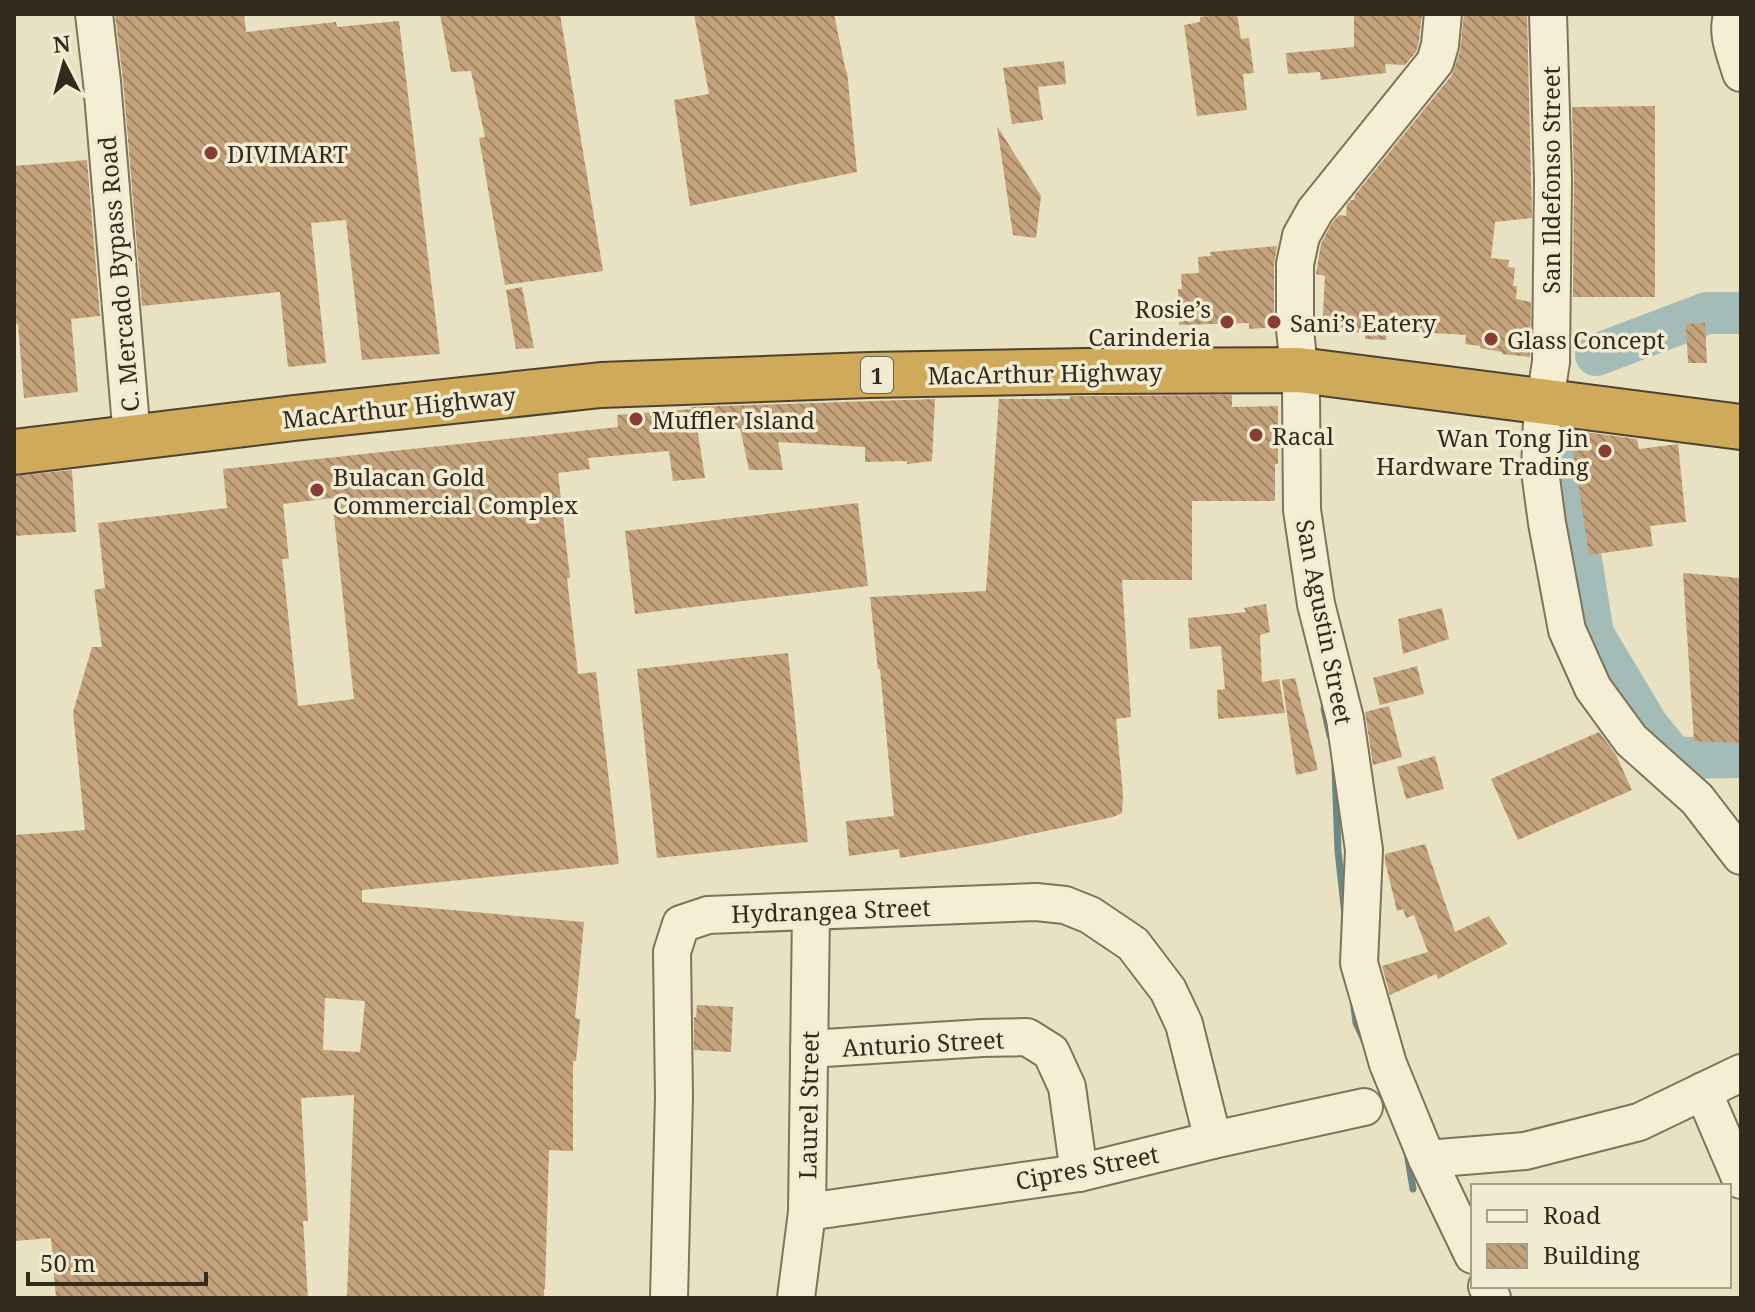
<svg xmlns="http://www.w3.org/2000/svg" width="1755" height="1312" viewBox="0 0 1755 1312" font-family="'Noto Serif',serif">
<defs>
<pattern id="building-back-hatch" width="6" height="6" patternUnits="userSpaceOnUse" patternTransform="scale(2)"><rect width="6" height="6" fill="#c3a27c"/><path d="M-1 5l2 2M0 0l6 6M5-1l2 2" fill="none" stroke="#9f8465"/></pattern>
</defs>
<rect width="100%" height="100%" fill="#e8e2c2"/>
<g fill="none" stroke-linecap="round" stroke-linejoin="round">
<g stroke="#6c8885" stroke-width="7">
<polyline points="1324,709 1330,736"/>
<polyline points="1335,768 1338,851 1345,915"/>
<polyline points="1354,1007 1356,1023 1364,1040"/>
<polyline points="1407,1152 1413,1189"/>
</g>
<g stroke="#a4bcb8" stroke-width="42">
<polyline points="1596,355 1707,313 1741,313"/>
<polyline points="1560,431 1593,634 1648,726 1669,752 1679,758 1741,757"/>
</g>
</g>
<g fill="url(#building-back-hatch)" fill-rule="evenodd">
<polygon points="115,14 244,14 246,32 336,22 337,27 399,21 440,354 362,360 346,220 311,223 326,363 288,367 280,292 142,306 123,80"/>
<polygon points="440,14 560,14 603,271 505,285 479,138 485,137 471,71 451,72"/>
<polygon points="694,14 834,14 846,72 847,71 857,172 690,206 674,100 709,94"/>
<polygon points="1225,14 1237,14 1241,39 1249,38 1254,73 1243,74 1247,110 1197,116 1184,25 1200,22 1200,17"/>
<polygon points="1354,14 1422,14 1419,41 1416,52 1405,65 1385,64 1386,73 1321,80 1320,72 1288,74 1286,53 1354,47"/>
<polygon points="1464,14 1527,14 1532,218 1495,222 1491,258 1509,260 1508,267 1515,268 1513,286 1517,286 1516,299 1531,302 1530,357 1502,354 1502,352 1480,348 1480,346 1465,344 1466,335 1387,330 1386,340 1365,339 1365,333 1322,331 1325,276 1316,274 1321,244 1332,223 1339,215 1346,216 1347,205 1351,200 1354,200 1355,195 1452,75 1460,51"/>
<polygon points="1064,61 1066,84 1038,87 1043,120 1012,124 1003,68"/>
<polygon points="1655,106 1655,297 1573,297 1574,178 1572,107"/>
<polygon points="997,126 1041,196 1036,238 1013,235"/>
<polygon points="87,160 100,316 71,319 78,392 24,398 18,324 14,324 14,166"/>
<polygon points="1277,246 1274,264 1274,327 1249,329 1249,323 1179,325 1178,289 1182,289 1181,274 1199,273 1198,257 1211,256 1210,252"/>
<polygon points="522,287 534,348 516,349 506,290"/>
<polygon points="1705,323 1707,363 1688,363 1686,324"/>
<polygon points="1232,395 1232,407 1278,406 1278,464 1275,464 1275,501 1192,501 1192,580 1122,580 1131,717 1116,719 1123,794 1122,813 1113,817 984,844 900,858 899,849 849,856 846,821 894,816 880,669 878,670 870,597 986,591 999,399 1070,399 1070,396 1088,396"/>
<path d="M935,399l-3,62 -25,3v-3l-42,1v-15l-87,-5 5,28h-34l-9,-42h-43l8,50 -32,3 -4,-30 -81,7 2,11 -32,4 12,105h-3l11,96 18,-2 23,192 -257,26v12l222,20 -9,96 5,1 -4,42h-3v90l-24,-1 -4,139h-1v9h-197l7,-203 -53,3 7,123h-5l5,77h-252l-5,-60 -37,3v-406l71,-5 -12,-118 19,-65h10l-8,-57 11,-2 -7,-65 129,-15 -4,-39 395,-42 -1,-12 75,-6 -1,-2zM332,498l22,201 -56,7 -16,-147h7l-6,-55zM325,998l40,3 -5,51 -37,-2z"/>
<polygon points="1570,430 1637,439 1639,449 1678,444 1686,522 1650,526 1653,546 1589,555"/>
<polygon points="72,470 76,532 14,536 14,476"/>
<polygon points="858,503 868,586 635,614 625,531"/>
<polygon points="1683,573 1741,578 1741,743 1694,741"/>
<polygon points="1266,604 1270,632 1260,635 1262,682 1279,679 1285,713 1218,719 1217,690 1225,689 1221,646 1190,649 1188,618 1246,612 1244,608"/>
<polygon points="1442,608 1449,639 1403,654 1398,619"/>
<polygon points="788,653 808,842 657,858 637,669"/>
<polygon points="1417,666 1424,694 1380,705 1373,678"/>
<polygon points="1295,678 1318,770 1296,775 1282,680"/>
<polygon points="1389,706 1402,757 1373,765 1365,712"/>
<polygon points="1599,732 1616,755 1632,790 1518,840 1491,779"/>
<polygon points="1435,756 1444,789 1406,799 1397,767"/>
<polygon points="1425,844 1455,932 1489,916 1507,944 1438,979 1436,974 1390,995 1382,966 1428,952 1414,915 1406,918 1403,909 1397,911 1385,861 1385,854"/>
<polygon points="697,1005 733,1007 731,1052 694,1050 694,1017 696,1017"/>
</g>
<g fill="none" stroke-linecap="round" stroke-linejoin="round">
<defs>
<g id="minor">
<polyline points="94,14 102,82 132,438"/>
<polyline points="1443,14 1440,45 1435,62 1315,211 1301,236 1295,264 1295,329 1301,390 1302,510 1316,604 1345,719 1364,850 1359,963 1388,1064 1427,1159 1473,1255"/>
<polyline points="1548,14 1553,179 1551,362 1542,420 1540,471 1547,523 1567,630 1593,688 1631,740 1697,799 1741,856"/>
<path d="M1733,14c-8,18 3,41 8,59"/>
<polyline points="809,1049 982,1038 1027,1037 1051,1052 1067,1087 1079,1173"/>
<polyline points="1703,1091 1741,1180"/>
<polyline points="1427,1159 1525,1151 1639,1122 1741,1073"/>
<polyline points="807,1212 1079,1173 1213,1140 1364,1107"/>
<polyline points="1487,1286 1492,1298"/>
<polyline points="669,1298 674,1097 672,952 681,924 708,915 1036,902 1065,905 1090,915 1133,944 1168,990 1184,1024 1213,1140"/>
<polyline points="796,1298 807,1212 811,912"/>
</g>
<polyline id="highway" points="14,452 294,418 601,385 869,375 1088,371 1299,370 1741,427"/>
</defs>
<use href="#minor" stroke="#80735b" stroke-width="40"/>
<use href="#highway" stroke="#4e422f" stroke-width="48"/>
<use href="#minor" stroke="#f4efd4" stroke-width="36"/>
<use href="#highway" stroke="#cfaa5b" stroke-width="44"/>
</g>
<g fill="#893c32" stroke="#f1ebd1" stroke-width="3">
<circle cx="211" cy="153" r="8"/>
<circle cx="1227" cy="322" r="8"/>
<circle cx="1274" cy="322" r="8"/>
<circle cx="1491" cy="339" r="8"/>
<circle cx="636" cy="419" r="8"/>
<circle cx="1256" cy="435" r="8"/>
<circle cx="1605" cy="451" r="8"/>
<circle cx="317" cy="490" r="8"/>
</g>
<g text-anchor="middle" dominant-baseline="central" stroke-width="7" stroke-linejoin="round" paint-order="stroke">
<rect fill="#f1ebd1" stroke="#6b6454" stroke-width="2" x="861" y="357" width="32" height="36" rx="6"/>
<g font-size="22" font-weight="bold" fill="#322a1e">
<text x="877" y="375">1</text>
</g>
<g font-size="24" fill="#322a1e" stroke="#f1ebd1" text-anchor="start">
<text x="227" y="153">DIVIMART</text>
<text x="1211" y="308" text-anchor="end">Rosie’s<tspan x="1211" dy="28">Carinderia</tspan></text>
<text x="1290" y="322">Sani’s Eatery</text>
<text x="1507" y="339">Glass Concept</text>
<text x="652" y="419">Muffler Island</text>
<text x="1272" y="435">Racal</text>
<text x="1589" y="437" text-anchor="end">Wan Tong Jin<tspan x="1589" dy="28">Hardware Trading</tspan></text>
<text x="333" y="476">Bulacan Gold<tspan x="333" dy="28">Commercial Complex</tspan></text>
</g>
<g font-size="24" fill="#322a1e" stroke="#f1ebd1">
<text transform="translate(1550 180) rotate(-90)">San Ildefonso Street</text>
<text transform="translate(118 274) rotate(-95)">C. Mercado Bypass Road</text>
<text transform="translate(1045 373) rotate(-1)">MacArthur Highway</text>
<text transform="translate(399 407) rotate(-6)">MacArthur Highway</text>
<text transform="translate(1325 622) rotate(79)">San Agustin Street</text>
<text transform="translate(831 910) rotate(-2)">Hydrangea Street</text>
<text transform="translate(923 1043) rotate(-3)">Anturio Street</text>
<text transform="translate(808 1105) rotate(-89)">Laurel Street</text>
<text transform="translate(1087 1167) rotate(-11)">Cipres Street</text>
</g>
</g>
<rect width="1755" height="1312" fill="none" stroke="#322a1e" stroke-width="32"/>
<rect x="1471" y="1184" width="260" height="104" fill="#f1ebd1" stroke="#a59e89" stroke-width="2"/>
<rect x="1487" y="1210" width="40" height="12" fill="#f4efd4" stroke="#a59e89" stroke-width="2"/>
<text x="1543" y="1224" font-size="24" fill="#322a1e">Road</text>
<rect x="1487" y="1244" width="40" height="24" fill="url(#building-back-hatch)" stroke="#a59e89" stroke-width="2"/>
<text x="1543" y="1264" font-size="24" fill="#322a1e">Building</text>
<g transform="translate(64 64) rotate(354)" stroke="#f1ebd1" stroke-width="6" paint-order="stroke">
<path d="M0-6L14 30L0 20L-14 30Z" fill="#322a1e"/>
<text y="-12" font-size="22" font-weight="bold" text-anchor="middle" fill="#322a1e">N</text>
</g>
<path d="M28 1272v12h178v-12" fill="none" stroke="#322a1e" stroke-width="4"/>
<text x="40" y="1272" font-size="24" fill="#322a1e" stroke="#f1ebd1" stroke-width="6" paint-order="stroke">50 m</text>
</svg>
